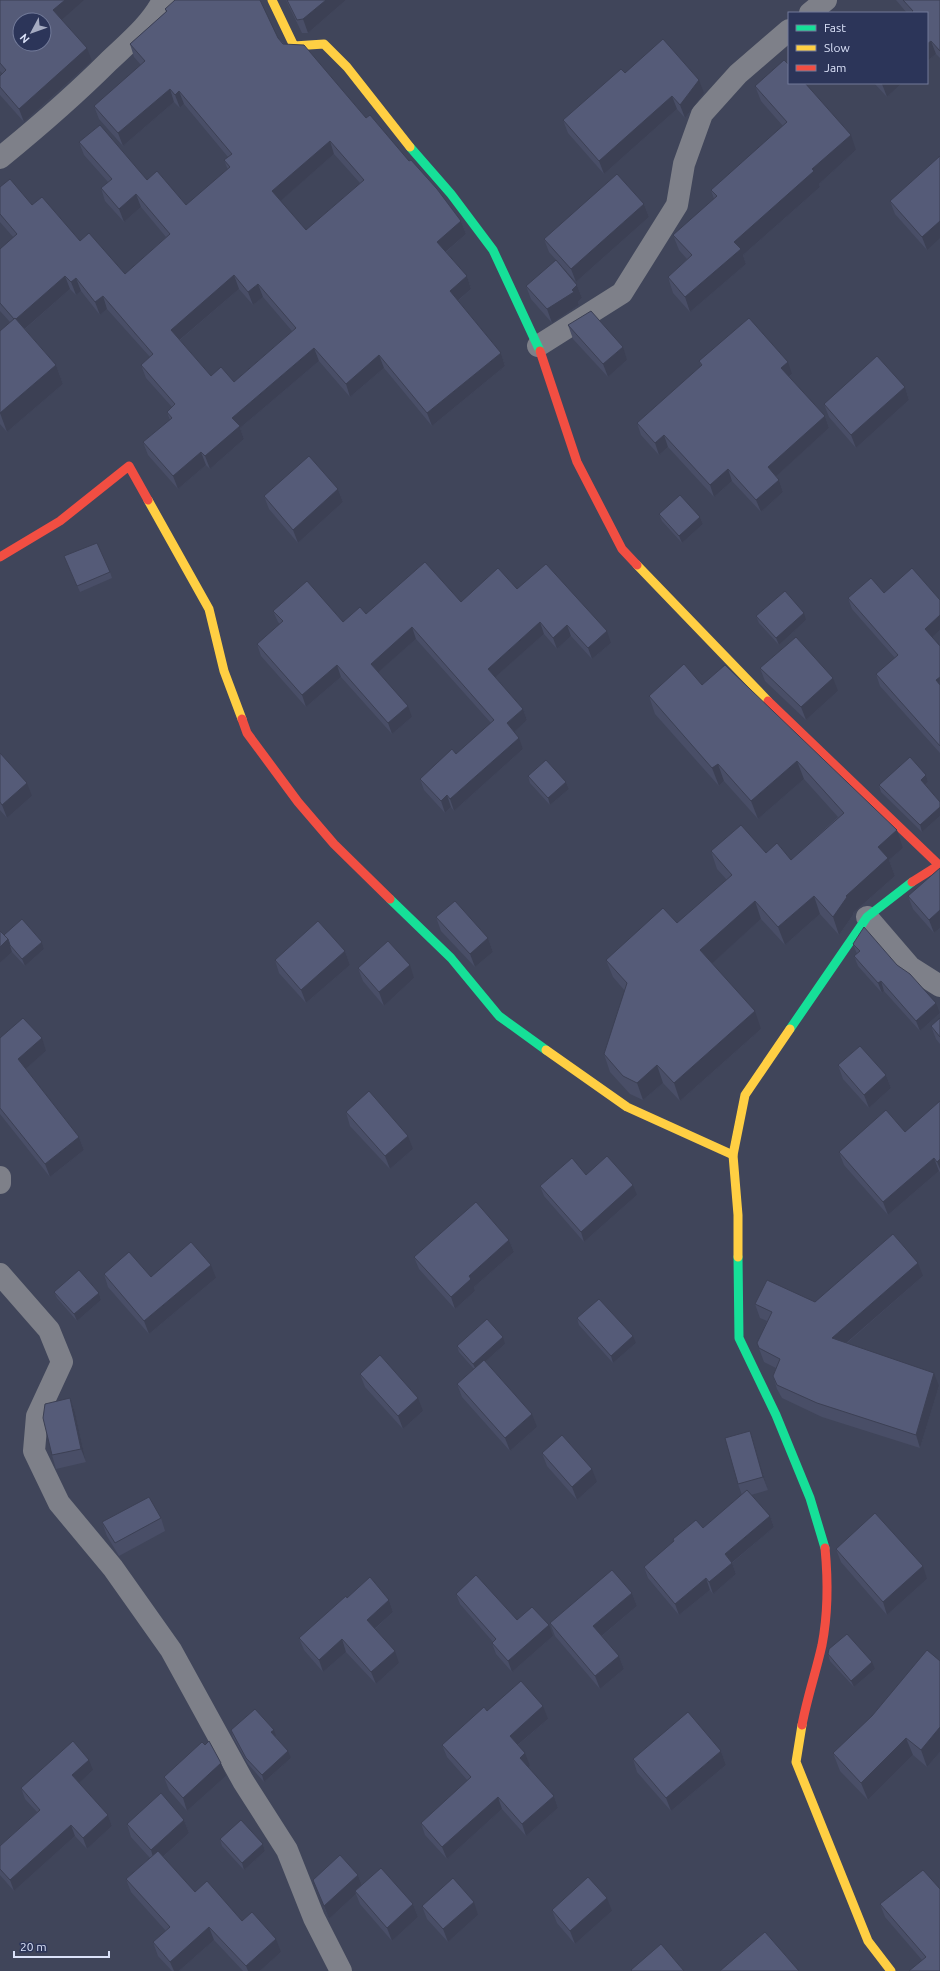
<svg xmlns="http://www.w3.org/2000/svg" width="940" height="1971" viewBox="0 0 940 1971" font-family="Ubuntu,sans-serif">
<rect width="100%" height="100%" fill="#40455a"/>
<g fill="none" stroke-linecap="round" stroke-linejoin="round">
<g stroke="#7e8089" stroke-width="22">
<polyline points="810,13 826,0"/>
<path d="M0,158c38,-31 74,-62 109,-97 20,-19 42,-37 54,-61"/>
<polyline points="538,346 622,293 677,205 684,164 702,114 738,74 789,30"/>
<polyline points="867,917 910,967 940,986"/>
<polyline points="0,1177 0,1183"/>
<polyline points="0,1274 49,1330 62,1362 37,1416 34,1451 59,1503 113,1568 171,1650 243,1781 287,1850 314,1918 341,1971"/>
</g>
<g stroke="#16e098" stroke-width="9">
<polyline points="410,147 451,194 493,250 540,351"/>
<polyline points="390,899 451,958 499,1016 546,1050"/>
<polyline points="790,1029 867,917 912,882"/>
<polyline points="738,1257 739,1338 776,1415 810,1498 825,1548"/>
</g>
<g stroke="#ffcf43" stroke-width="9">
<polyline points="272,0 294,46 324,44 347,67 410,147"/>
<polyline points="148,500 209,609 224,671 242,719"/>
<polyline points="637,565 768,701"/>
<polyline points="546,1050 627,1107 733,1155"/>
<polyline points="738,1257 738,1215 733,1155 745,1095 790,1029"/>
<polyline points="802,1725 796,1762 868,1941 891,1971"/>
</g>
<g stroke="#f24e42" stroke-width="9">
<polyline points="540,351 577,462 622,549 637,565"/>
<polyline points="0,557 60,521 129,466 148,500"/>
<polyline points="768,701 939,865 912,882"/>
<polyline points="242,719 247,733 298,802 334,844 390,899"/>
<path d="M802,1725c5,-27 14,-53 20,-80 6,-31 6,-66 3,-97"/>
</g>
</g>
<g fill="#494e67" fill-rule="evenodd">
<polygon points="0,0 62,20 92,61 24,122 0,95 0,76 3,74 0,71"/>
<polygon points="286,0 346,0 308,33 302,33"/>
<polygon points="896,0 940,0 940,58 936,54 927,61 927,13 907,13"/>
<path d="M165,9l113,29 88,80 43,43 52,60 5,13 -20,18 21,24 4,13 -13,12 43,52 4,13 -73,60 -48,-58 -34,29 -31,-36 -79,67 4,11 -34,30 -4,-4 -28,24 -30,-34 -5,-13 27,-22 -3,-8 5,-5 -26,-29 -5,-13 9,-8 -43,-48 -7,6 -19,-24 -5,4 -6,-6 -45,40 31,36 7,19 -56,48 -7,-8v-93l10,-9 -10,-11v-62l14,-11 -14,-16v-35l32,18 93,69 41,-37 -25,-30 -17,15 -19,-21 -4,-13 7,-6 -24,-27 -5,-13 68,38 39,25 42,-35 -4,-10 4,-3 -44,-53 -4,4 -6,-6 -51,44 -24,-27 -5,-13 47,-41 -7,-8 -4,-13 36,-32zM334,154l26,29 -54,47 -26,-29zM239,289l14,16 10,-8 29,34 -58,51 -23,-6 -31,-36z"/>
<polygon points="625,73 704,93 685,118 677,109 604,174 568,133 563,120"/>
<polygon points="874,83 902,83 887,97"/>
<polygon points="755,86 856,150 819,184 820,187 743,255 746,264 690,312 673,293 668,277 687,259 679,250 673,235 714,199 711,190 783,126 761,101"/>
<polygon points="940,156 927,250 895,214 890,201"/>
<polygon points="644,204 649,217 576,282 549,252 544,239"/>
<polygon points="577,285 582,298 578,302 579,305 552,323 531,299 526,286"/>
<polygon points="568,325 627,360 608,377 573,339"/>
<polygon points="699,361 792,374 789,377 825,416 829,428 776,476 779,480 783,492 761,512 732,481 714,497 668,447 659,455 641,435 637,423 701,366"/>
<polygon points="905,387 909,400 856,448 829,417 824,404"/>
<polygon points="338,489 343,502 298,543 269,509 264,496"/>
<polygon points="659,514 700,517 703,524 682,543 662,521"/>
<polygon points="64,556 110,572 112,578 80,592"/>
<polygon points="517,589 611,643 592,659 571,636 557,649 544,634 495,677 523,709 527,720 514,732 523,749 454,811 451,807 445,813 424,790 420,779 456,754 491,723 416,639 378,672 412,717 392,734 341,677 306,707 261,656 257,644 280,624 278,622 273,611 343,622 366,614 461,602"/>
<polygon points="884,593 940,600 940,630 932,637 940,646 940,753 880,686 876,674 895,658 852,609 848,598"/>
<polygon points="756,616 806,620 779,645 759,623"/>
<polygon points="725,665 903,848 889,860 895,876 853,913 853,915 839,935 820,914 785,945 761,919 712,963 761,1029 680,1101 663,1083 643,1100 630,1094 610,1072 604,1054 625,991 613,977 606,960 677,923 727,880 717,869 711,851 766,853 791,860 838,817 804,779 758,819 724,781 719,786 655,714 649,696 702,685"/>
<polygon points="760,668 838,691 806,720 765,681"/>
<polygon points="0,753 32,796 7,818 0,810"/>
<polygon points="926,775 928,782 925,785 940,802 940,816 922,832 881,792 879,785"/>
<polygon points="528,776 566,782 569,789 550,805 530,783"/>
<polygon points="940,868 940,928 934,933 913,909 908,896"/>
<polygon points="436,917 488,938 493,952 475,967 441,931"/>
<polygon points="0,931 4,935 42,942 44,949 25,966 12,952 0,963"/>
<polygon points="853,944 897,965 940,1013 920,1031 884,991 882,993 858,966 854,956 857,954"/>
<polygon points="345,951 350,965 306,1003 279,973 275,960"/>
<polygon points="358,968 414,978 384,1006 363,981"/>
<polygon points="940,1018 940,1044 936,1039 931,1026"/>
<polygon points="0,1038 46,1051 25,1069 79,1137 84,1150 50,1177 0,1114"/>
<polygon points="838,1065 886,1075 891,1088 869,1108 843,1079"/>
<polygon points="940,1101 940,1172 939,1171 888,1215 844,1165 839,1152 905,1132"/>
<polygon points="346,1112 413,1149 390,1169 350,1126"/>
<polygon points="586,1175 637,1195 584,1242 544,1196 540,1186"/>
<polygon points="509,1240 514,1252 474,1287 475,1291 455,1309 419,1269 414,1257"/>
<polygon points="104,1274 151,1277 216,1278 149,1334 108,1287"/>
<polygon points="923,1276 847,1343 939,1386 920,1448 822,1417 782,1398 777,1389 773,1376 776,1368 764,1362 757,1343 767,1321 760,1318 755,1304 815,1302"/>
<polygon points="54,1292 99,1293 101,1300 77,1321 57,1298"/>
<polygon points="577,1318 636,1343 613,1363 579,1325"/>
<polygon points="505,1344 485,1362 537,1427 510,1451 462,1397 457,1384 474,1369 459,1352 457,1346"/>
<polygon points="360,1374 423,1411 403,1429 365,1387"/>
<polygon points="70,1398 75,1412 86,1462 56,1469 52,1455"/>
<polygon points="750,1431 754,1444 768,1490 751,1495 770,1516 774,1527 732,1563 736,1574 713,1594 710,1590 679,1615 648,1578 644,1567 674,1542 673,1539 703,1528 742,1495 738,1484"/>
<polygon points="542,1453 597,1482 577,1500 547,1466"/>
<polygon points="161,1518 165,1531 119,1556 107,1536 102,1522"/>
<polygon points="836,1549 927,1579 887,1615 841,1562"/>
<polygon points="632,1593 637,1606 602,1636 619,1656 624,1669 600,1689 555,1636 550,1623"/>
<polygon points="456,1594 517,1620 553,1636 512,1672 496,1654 492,1643 493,1642 460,1604"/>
<polygon points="389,1600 393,1612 375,1629 399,1663 376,1684 346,1652 323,1672 304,1650 299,1638"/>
<polygon points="828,1654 875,1669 854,1687 830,1661"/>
<polygon points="940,1661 940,1752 927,1767 913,1755 868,1800 840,1771 833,1753"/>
<polygon points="487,1711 548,1719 518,1745 530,1766 528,1767 554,1796 558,1808 526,1836 502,1809 447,1859 425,1835 421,1823 468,1781 447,1757 442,1745"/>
<polygon points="231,1730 276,1736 276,1737 291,1758 264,1782 248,1764 233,1737"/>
<polygon points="721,1751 726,1765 671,1811 637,1772 633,1759"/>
<polygon points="93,1770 79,1783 108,1815 112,1826 87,1849 75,1836 14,1891 0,1875 0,1846 37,1812 25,1799 21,1788"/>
<polygon points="226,1776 187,1811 169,1790 164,1777"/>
<polygon points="184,1820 189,1833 163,1857 195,1892 242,1921 281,1952 260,1971 243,1971 214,1940 179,1971 172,1971 158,1956 153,1942 166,1931 131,1892 126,1879 150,1858 131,1837 127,1824"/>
<polygon points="220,1839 263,1844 265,1851 244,1870 222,1846"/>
<polygon points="358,1875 362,1885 413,1904 418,1917 392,1941 360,1904 356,1894 329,1919 313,1880"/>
<polygon points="880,1904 940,1971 922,1960 885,1917"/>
<polygon points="422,1906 478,1915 448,1942 427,1919"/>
<polygon points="552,1910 612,1911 575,1944 557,1923"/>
</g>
<g fill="#3c4054">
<polygon points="65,0 84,0 58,23 53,10"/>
<polygon points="326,0 346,0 308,33 303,19"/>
<polygon points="931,41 936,54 927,61 927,44"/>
<polygon points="87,48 92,61 24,122 19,109"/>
<polygon points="699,80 704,93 685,118 680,105"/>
<polygon points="883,83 902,83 887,97 882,84"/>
<polygon points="170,89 174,102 123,146 118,133"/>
<polygon points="179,91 184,104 180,108 175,95"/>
<polygon points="672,96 677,109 604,174 599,161"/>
<polygon points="851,135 856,150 819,184 820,187 743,255 746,264 690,312 685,297 734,242 812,169"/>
<polygon points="330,141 334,154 277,204 272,191"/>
<polygon points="136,194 141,207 124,222 119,209"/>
<polygon points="644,204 649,217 576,282 571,269"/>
<polygon points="461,221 466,234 442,255 437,242"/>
<polygon points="940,221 940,238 927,250 922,237"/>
<polygon points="234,275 239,289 176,343 171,330"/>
<polygon points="65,276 70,289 20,333 15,320"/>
<polygon points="467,276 471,289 454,304 450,291"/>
<polygon points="76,278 81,291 76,295 71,282"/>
<polygon points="258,284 263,297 253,305 248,292"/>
<polygon points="577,285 582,298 578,302 579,305 552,323 547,309"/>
<polygon points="103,296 107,309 100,315 95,302"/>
<polygon points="623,347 627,360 608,377 603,364"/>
<polygon points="314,348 319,361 240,428 244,439 210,469 205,456 232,418"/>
<polygon points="501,353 505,366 432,426 427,413"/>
<polygon points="379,355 384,368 350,397 346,384"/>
<polygon points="788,362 792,374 785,380 781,368"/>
<polygon points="56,365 63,384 7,432 0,413"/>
<polygon points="905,387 909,400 856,448 851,435"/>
<polygon points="825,416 829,428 772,480 768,467"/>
<polygon points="664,435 668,447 659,455 655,443"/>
<polygon points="201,452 206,465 178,489 173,476"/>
<polygon points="728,469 732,481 714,497 710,485"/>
<polygon points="779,480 783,492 761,512 756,500"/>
<polygon points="338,489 343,502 298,543 293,530"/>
<polygon points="700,517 703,524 682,543 679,536"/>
<polygon points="804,613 806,620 779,645 776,638"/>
<polygon points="940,615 940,630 929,640 925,629"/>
<polygon points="540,622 544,634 492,680 488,669"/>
<polygon points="567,625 571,636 557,649 553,638"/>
<polygon points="412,627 416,639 375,675 371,664"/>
<polygon points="607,631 611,643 592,659 588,648"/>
<polygon points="337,665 341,677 306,707 302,695"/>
<polygon points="940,677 940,691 936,680"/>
<polygon points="833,678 838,691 806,720 801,707"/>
<polygon points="408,706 412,717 392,734 388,723"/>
<polygon points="523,709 527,720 511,735 507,723"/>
<polygon points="519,738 523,749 454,811 450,799"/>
<polygon points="797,761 804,779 758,819 751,801"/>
<polygon points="718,764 724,781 719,786 712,768"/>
<polygon points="926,775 928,782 923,787 921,780"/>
<polygon points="566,782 569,789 550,805 548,798"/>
<polygon points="27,783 32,796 7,818 2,805"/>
<polygon points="447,795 451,807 445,813 441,801"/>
<polygon points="940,807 940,816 922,832 920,825"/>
<polygon points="897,830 903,848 889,860 895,876 853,913 853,915 839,935 833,917 846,896 878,847"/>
<polygon points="814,896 820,914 785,945 778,927"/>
<polygon points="755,901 761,919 707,968 700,950"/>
<polygon points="940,910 940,928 934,933 929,920"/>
<polygon points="488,938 493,952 475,967 470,954"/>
<polygon points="8,939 12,952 0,963 0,947"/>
<polygon points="42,942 44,949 25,966 22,959"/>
<polygon points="345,951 350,965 306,1003 301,990"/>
<polygon points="410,965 414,978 384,1006 379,992"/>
<polygon points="881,981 884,991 882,993 878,983"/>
<polygon points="936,1003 940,1013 920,1031 916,1021"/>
<polygon points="755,1011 761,1029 680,1101 674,1083"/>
<polygon points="42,1038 46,1051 22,1072 18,1059"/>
<polygon points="657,1065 663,1083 643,1100 637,1083"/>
<polygon points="886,1075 891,1088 869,1108 864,1095"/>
<polygon points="408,1136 413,1149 390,1169 385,1156"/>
<polygon points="79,1137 84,1150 50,1177 45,1164"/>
<polygon points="934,1158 939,1171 888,1215 883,1202"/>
<polygon points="940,1159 940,1169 937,1162"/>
<polygon points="633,1185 637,1195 584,1242 581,1232"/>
<polygon points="509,1240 514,1252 474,1287 475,1291 455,1309 451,1297 469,1276"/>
<polygon points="918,1263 923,1276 837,1351 832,1338"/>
<polygon points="211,1265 216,1278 149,1334 144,1321"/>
<polygon points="99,1293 101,1300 77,1321 74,1314"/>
<polygon points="633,1336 636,1343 613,1363 611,1356"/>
<polygon points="503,1337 505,1344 476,1370 473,1364"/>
<polygon points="934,1373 939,1386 920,1448 916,1435"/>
<polygon points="70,1398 75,1412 86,1462 81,1449"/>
<polygon points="418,1398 423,1411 403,1429 398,1416"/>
<polygon points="532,1414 537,1427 510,1451 505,1438"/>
<polygon points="750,1431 754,1444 768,1490 763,1477"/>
<polygon points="592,1469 597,1482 577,1500 572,1487"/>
<polygon points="770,1516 774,1527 729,1565 725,1554"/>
<polygon points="732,1563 736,1574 713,1594 709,1582"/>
<polygon points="923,1566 927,1579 887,1615 883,1602"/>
<polygon points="706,1578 710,1590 679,1615 675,1604"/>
<polygon points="632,1593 637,1606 598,1639 593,1626"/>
<polygon points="389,1600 393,1612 371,1632 367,1620"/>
<polygon points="549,1625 553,1636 512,1672 508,1661"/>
<polygon points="342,1639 346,1652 323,1672 319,1660"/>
<polygon points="395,1651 399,1663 376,1684 371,1672"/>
<polygon points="619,1656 624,1669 600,1689 595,1676"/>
<polygon points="872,1662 875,1669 854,1687 851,1681"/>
<polygon points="543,1706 548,1719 514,1748 510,1736"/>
<polygon points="940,1727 940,1752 927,1767 921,1750"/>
<polygon points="274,1730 276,1736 274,1739 271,1732"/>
<polygon points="906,1738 913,1755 868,1800 861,1783"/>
<polygon points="288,1751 291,1758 264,1782 262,1775"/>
<polygon points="721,1751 726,1765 671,1811 666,1798"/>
<polygon points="525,1753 530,1766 524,1770 520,1758"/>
<polygon points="89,1760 93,1770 76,1786 72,1775"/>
<polygon points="221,1763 226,1776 187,1811 183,1798"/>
<polygon points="554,1796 558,1808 526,1836 522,1824"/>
<polygon points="498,1797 502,1809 447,1859 442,1847"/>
<polygon points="108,1815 112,1826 87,1849 83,1838"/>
<polygon points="184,1820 189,1833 155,1864 151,1850"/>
<polygon points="71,1825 75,1836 14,1891 10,1880"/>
<polygon points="263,1844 265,1851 244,1870 242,1863"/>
<polygon points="358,1875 363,1888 355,1891 356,1894 329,1919 324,1906"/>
<polygon points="607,1898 612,1911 575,1944 570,1931"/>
<polygon points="474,1902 478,1915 448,1942 443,1929"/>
<polygon points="413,1904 418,1917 392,1941 387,1928"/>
<polygon points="209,1927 214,1940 179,1971 174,1971 170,1962"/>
<polygon points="276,1939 281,1952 260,1971 248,1971 246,1966"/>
</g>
<g fill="#555b78" stroke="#3c4054" fill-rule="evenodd">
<path d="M0,0h65l-12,10 34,38 -68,61 -19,-22v-11l6,-6 -6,-7zM20,20h24v24h-24z"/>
<path d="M175,0h85l18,38 5,6 21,1 62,73 4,-3 39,46 2,-1 26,29 24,32 -24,21 30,34 -17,15 51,62 -74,60 -48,-58 -33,29 -32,-36 -82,70 8,8 -35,30 -4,-4 -28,24 -30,-34 29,-24 -5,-6 8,-8 -34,-39 12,-11 -50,-58 -8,6 -19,-24 -5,4 -6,-6 -49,43 -1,-1 -1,1 -14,-16v-54l17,-15 -17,-20v-27l10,-8 22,26 10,-8 38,44 9,-8 36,41 45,-40 -34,-40 -17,15 -18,-21 11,-9 -33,-37 21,-17 47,55 10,-9 29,34 44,-38 -6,-7 8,-6 -53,-63 -4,4 -5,-6 -52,44 -24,-27 51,-45 -15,-17 37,-33 -2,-2zM330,141l34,39 -58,50 -34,-39zM234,275l14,17 10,-8 38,44 -62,54 -13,-15 -10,9 -40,-46z"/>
<polygon points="287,0 326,0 303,19 297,20"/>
<polygon points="903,0 940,0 940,51 931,41 927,44 927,13 911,13 913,11"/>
<polygon points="663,39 699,80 680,105 672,96 599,161 563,120 621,69 625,73"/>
<polygon points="784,60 789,65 789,83 805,83 851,135 812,169 814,171 734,242 741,249 685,297 668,277 692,255 673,235 717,196 711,190 787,122 755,86"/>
<polygon points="940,156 940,221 922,237 890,201"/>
<polygon points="617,174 644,204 571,269 544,239"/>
<polygon points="556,260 577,285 572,290 574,292 547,309 526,286"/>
<polygon points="591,311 623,347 603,364 568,325"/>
<polygon points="15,318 56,365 0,413 0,331"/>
<polygon points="749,318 788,362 781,368 825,416 768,467 779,480 756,500 728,469 710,485 664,435 655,443 637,423 702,365 699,361"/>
<polygon points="877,356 905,387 851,435 824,404"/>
<polygon points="309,456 338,489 293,530 264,496"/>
<polygon points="680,495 700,517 679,536 659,514"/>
<polygon points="97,543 110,572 77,586 64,556"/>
<polygon points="425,562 461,602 498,568 517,589 546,564 607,631 588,648 567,625 553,638 540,622 488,669 523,709 507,723 519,738 450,799 447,795 441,801 420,779 452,749 456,754 494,720 412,627 371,664 408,706 388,723 337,665 302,695 257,644 283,621 273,611 307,581 343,622 360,607 366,614"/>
<polygon points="912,568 940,600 940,615 925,629 940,646 940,677 936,680 940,685 940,746 876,674 898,655 848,598 871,578 884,593"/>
<polygon points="785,591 804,613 776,638 756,616"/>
<polygon points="796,637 833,678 801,707 760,668"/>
<polygon points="684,664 702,685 725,665 897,830 878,847 888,858 846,896 847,897 833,917 814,896 778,927 755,901 700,950 755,1011 674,1083 657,1065 637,1083 623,1076 604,1054 627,983 606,960 663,908 677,923 732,875 711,851 741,825 766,853 777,843 791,860 844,813 797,761 751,801 718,764 712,768 649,696"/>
<polygon points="0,753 27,783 2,805 0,802"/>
<polygon points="910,757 926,775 921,780 940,802 940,807 920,825 879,785"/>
<polygon points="546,760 566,782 548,798 528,776"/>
<polygon points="940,868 940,910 929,920 908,896"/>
<polygon points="455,901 488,938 470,954 436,917"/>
<polygon points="22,919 42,942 22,959 10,945 8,939 4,935"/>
<polygon points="318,921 345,951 301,990 275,960"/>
<polygon points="864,927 897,965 910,974 936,1003 916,1021 881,981 878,983 854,956 860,951 853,944"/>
<polygon points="0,931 8,939 0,947"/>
<polygon points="388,941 410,965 379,992 358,968"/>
<polygon points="23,1018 42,1038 18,1059 79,1137 45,1164 0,1108 0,1038"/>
<polygon points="940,1018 940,1037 931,1026"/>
<polygon points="860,1046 886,1075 864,1095 838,1065"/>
<polygon points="369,1091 408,1136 385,1156 346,1112"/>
<polygon points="940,1101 940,1159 937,1162 934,1158 883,1202 839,1152 886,1110 905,1132"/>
<polygon points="607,1156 633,1185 581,1232 540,1186 572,1158 586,1175"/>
<polygon points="476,1202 509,1240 469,1276 471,1279 451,1297 414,1257"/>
<polygon points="893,1234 918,1263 832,1338 934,1373 916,1435 817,1403 777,1385 773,1376 780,1359 759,1348 757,1343 772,1312 755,1304 767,1280 815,1302"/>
<polygon points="191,1242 211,1265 144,1321 104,1274 129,1252 151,1277"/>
<polygon points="79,1270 99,1293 74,1314 54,1292"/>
<polygon points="599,1299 633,1336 611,1356 577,1318"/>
<polygon points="487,1319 503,1337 473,1364 457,1346"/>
<polygon points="380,1355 418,1398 398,1416 360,1374"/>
<polygon points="484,1360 532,1414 505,1438 457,1384"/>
<polygon points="70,1398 81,1449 52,1455 43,1418 45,1404"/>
<polygon points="750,1431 763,1477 738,1484 725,1438"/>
<polygon points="562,1435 592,1469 572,1487 542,1453"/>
<polygon points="747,1490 770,1516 725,1554 732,1563 709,1582 706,1578 675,1604 644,1567 674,1541 673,1539 696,1520 703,1528"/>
<polygon points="149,1497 161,1518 115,1543 102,1522"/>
<polygon points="875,1513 923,1566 883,1602 836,1549"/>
<polygon points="612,1570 632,1593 593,1626 619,1656 595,1676 550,1623"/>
<polygon points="476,1575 517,1620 532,1607 549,1625 508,1661 492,1643 496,1639 456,1594"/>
<polygon points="370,1577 389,1600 367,1620 395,1651 371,1672 342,1639 319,1660 299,1638 346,1596 347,1598"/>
<polygon points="847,1634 872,1662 851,1681 828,1654 829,1649"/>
<polygon points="927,1650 940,1661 940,1727 921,1750 906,1738 861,1783 833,1753 872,1716"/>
<polygon points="521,1681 543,1706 510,1736 525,1753 520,1758 554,1796 522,1824 498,1797 442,1847 421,1823 471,1777 442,1745 484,1707 487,1711"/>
<polygon points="255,1709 274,1730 271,1732 288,1751 262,1775 246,1758 231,1730"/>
<polygon points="688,1712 721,1751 666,1798 633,1759"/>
<polygon points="73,1741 89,1760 72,1775 108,1815 83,1838 71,1825 10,1880 0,1869 0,1846 40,1810 21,1788"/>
<polygon points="209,1741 221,1763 183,1798 164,1777 202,1742 205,1745"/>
<polygon points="161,1793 184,1820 151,1850 127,1824"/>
<polygon points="241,1820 263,1844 242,1863 220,1839"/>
<polygon points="158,1851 195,1892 207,1881 242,1921 252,1912 276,1939 246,1966 209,1927 170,1962 153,1942 170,1927 126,1879"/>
<polygon points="340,1855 358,1875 324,1906 313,1880"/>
<polygon points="381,1868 413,1904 387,1928 355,1891"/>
<polygon points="923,1870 940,1889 940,1971 909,1971 926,1957 880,1904"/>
<polygon points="588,1877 607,1898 570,1931 552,1910"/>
<polygon points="453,1878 474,1902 443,1929 422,1906"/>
<polygon points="765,1932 799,1971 720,1971"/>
<polygon points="661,1944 684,1971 632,1971 631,1970"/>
</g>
<rect x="788" y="12" width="140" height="72" fill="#2c3559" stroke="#727a99"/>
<rect x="796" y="25" width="20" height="6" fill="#16e098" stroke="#727a99"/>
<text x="824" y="32" font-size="12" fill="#dbe2f9">Fast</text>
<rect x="796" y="45" width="20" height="6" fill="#ffcf43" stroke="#727a99"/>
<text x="824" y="52" font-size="12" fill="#dbe2f9">Slow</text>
<rect x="796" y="65" width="20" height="6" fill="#f24e42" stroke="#727a99"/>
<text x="824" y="72" font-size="12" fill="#dbe2f9">Jam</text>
<g transform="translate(32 32) rotate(229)"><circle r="19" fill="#2c3559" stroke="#727a99"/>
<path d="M0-3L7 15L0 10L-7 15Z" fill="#a5abc1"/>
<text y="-6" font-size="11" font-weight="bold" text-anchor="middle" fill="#dbe2f9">N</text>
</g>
<path d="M14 1951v6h95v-6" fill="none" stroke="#dbe2f9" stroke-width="2"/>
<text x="20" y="1951" font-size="12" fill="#dbe2f9" stroke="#2c3559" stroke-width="3" paint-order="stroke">20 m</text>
</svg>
